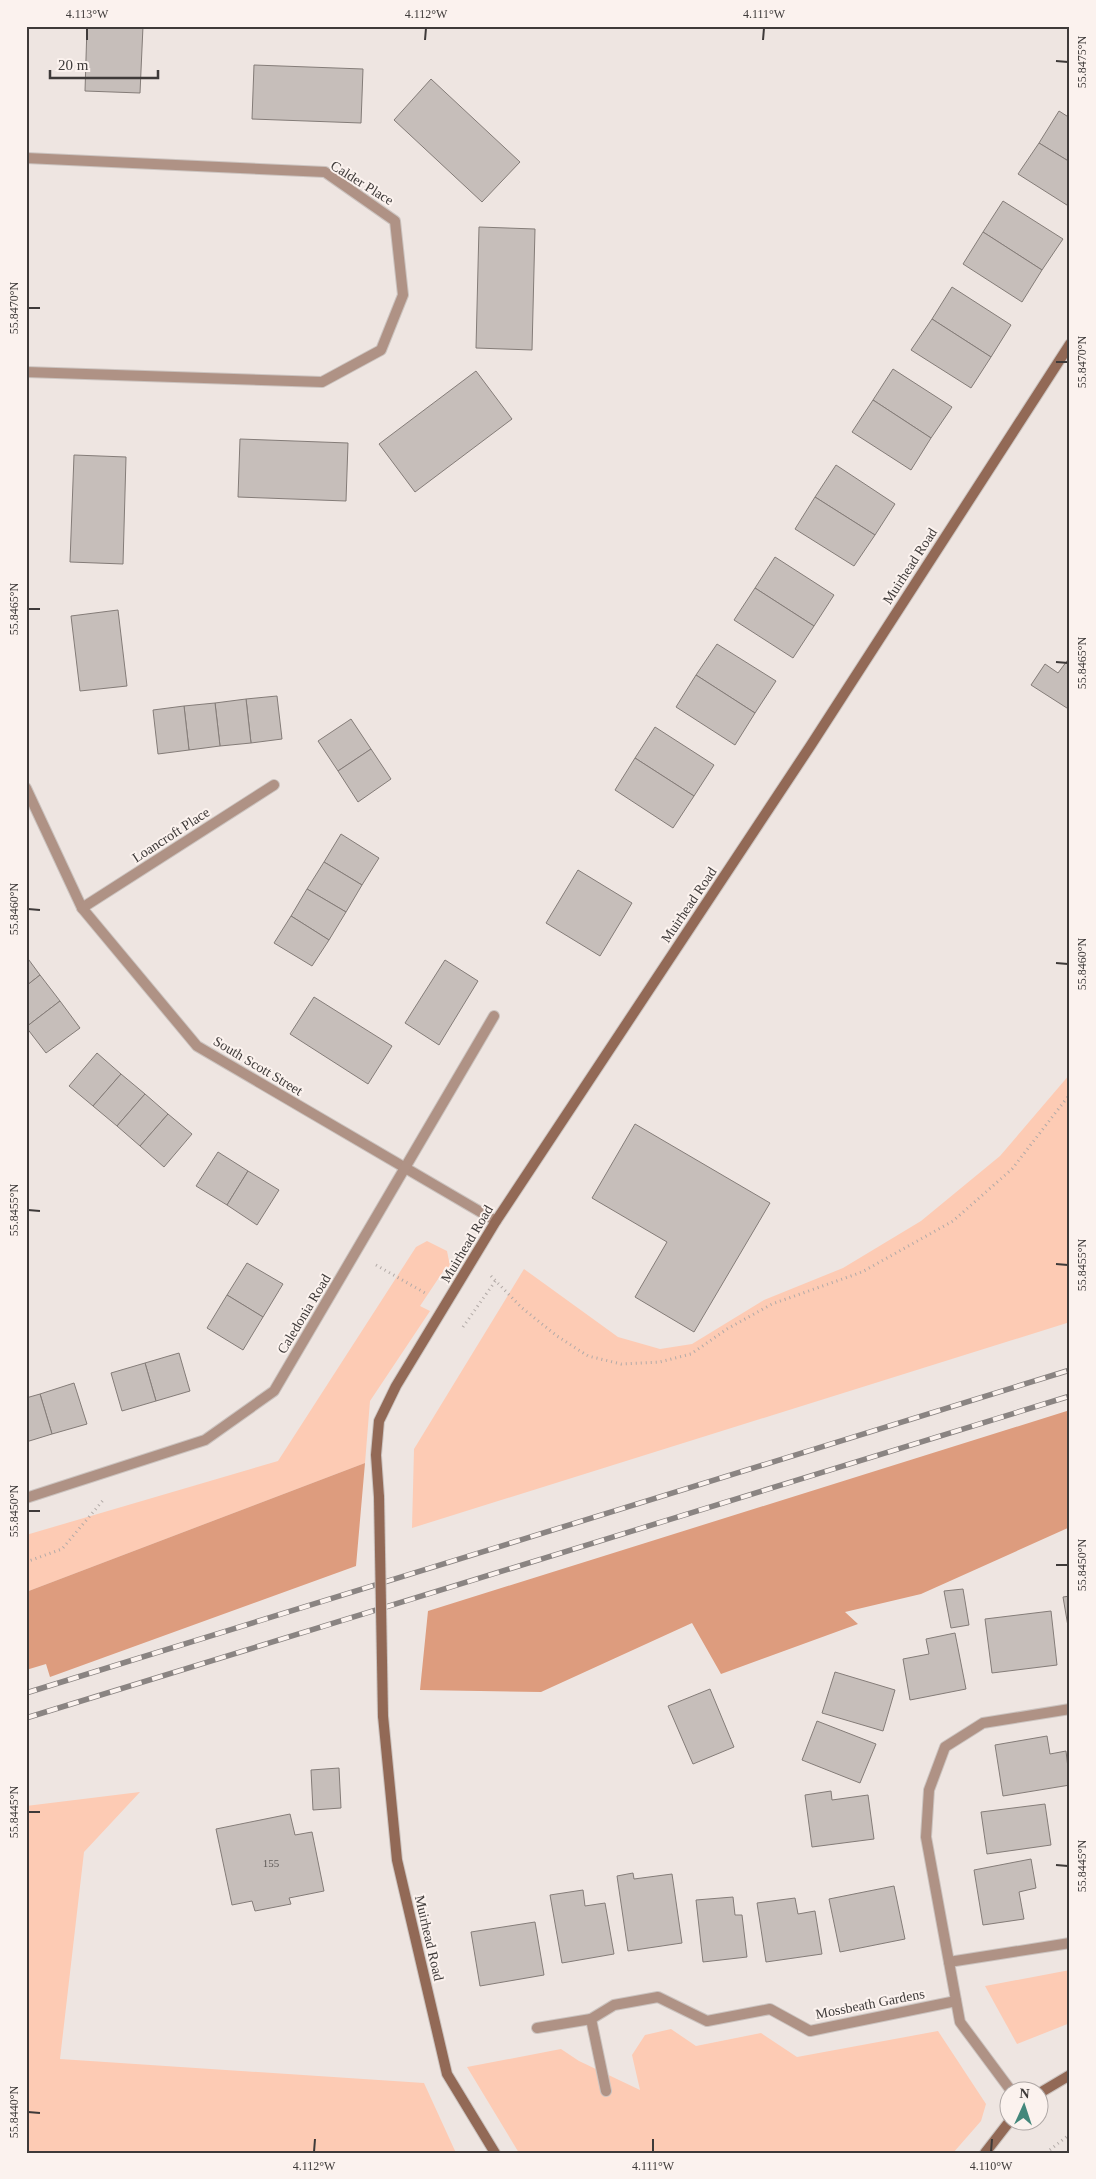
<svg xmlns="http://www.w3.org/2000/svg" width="1096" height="2179" viewBox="0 0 1096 2179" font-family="Georgia,serif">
<rect width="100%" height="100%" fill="#eee5e1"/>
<g fill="#fdcbb4">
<polygon points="1070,1074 1070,1322 412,1528 414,1449 524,1269 618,1337 660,1349 692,1344 764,1300 843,1268 921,1221 1000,1156"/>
<polygon points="427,1241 447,1251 451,1271 444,1270 420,1306 430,1311 370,1401 365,1463 26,1592 26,1535 278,1461 416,1247"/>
<polygon points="140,1792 84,1852 60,2059 424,2083 456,2153 26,2153 26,1806"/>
<polygon points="1070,1970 1070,2023 1017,2044 985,1986"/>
<polygon points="671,2029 696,2046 761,2033 797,2057 938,2031 986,2104 981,2121 953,2153 519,2153 467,2067 561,2049 579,2061 640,2090 632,2055 645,2035"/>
</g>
<g fill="#dd9c7e">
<polygon points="1070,1410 1070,1527 921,1594 845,1612 858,1624 721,1674 692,1623 541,1692 420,1690 428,1611"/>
<polygon points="365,1463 356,1566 50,1677 46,1664 26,1670 26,1592"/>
</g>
<g fill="#c6beba" stroke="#847c78">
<polygon points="87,26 143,26 140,93 85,91"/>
<polygon points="254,65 363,69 361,123 252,119"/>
<polygon points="431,79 520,162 482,202 394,120"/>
<polygon points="1059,111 1070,118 1070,162 1039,143"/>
<polygon points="1039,143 1070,162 1070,207 1018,174"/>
<polygon points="1003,201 1063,239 1042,270 983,232"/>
<polygon points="479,227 535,229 532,350 476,348"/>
<polygon points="983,232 1042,270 1022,302 963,264"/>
<polygon points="952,287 1011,325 991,357 932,319"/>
<polygon points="932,319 991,357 971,388 911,350"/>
<polygon points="893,369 952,407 931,438 873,400"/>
<polygon points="476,371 512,419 415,492 379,444"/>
<polygon points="873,400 931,438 911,470 852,432"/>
<polygon points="240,439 348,443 346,501 238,497"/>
<polygon points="74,455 126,457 123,564 70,562"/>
<polygon points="836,465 895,504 875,535 815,497"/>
<polygon points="815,497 875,535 854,566 795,529"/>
<polygon points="775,557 834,595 814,626 755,588"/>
<polygon points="755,588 814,626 793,658 734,620"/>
<polygon points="118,610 127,686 80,691 71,616"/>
<polygon points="717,644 776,681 755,713 696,675"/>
<polygon points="1070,657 1070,710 1031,685 1045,664 1058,673"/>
<polygon points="696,675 755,713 735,745 676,707"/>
<polygon points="277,696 282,739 251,743 246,699"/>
<polygon points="246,699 251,743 220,746 215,703"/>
<polygon points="215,703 220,746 189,750 184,706"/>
<polygon points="184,706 189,750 158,754 153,710"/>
<polygon points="351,719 371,749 338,771 318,741"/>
<polygon points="655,727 714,765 694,796 635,758"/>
<polygon points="371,749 391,779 358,802 338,771"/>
<polygon points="635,758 694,796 673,828 615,790"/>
<polygon points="341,834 379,858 362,885 324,862"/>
<polygon points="324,862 362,885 346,912 307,889"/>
<polygon points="578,870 632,903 600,956 546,923"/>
<polygon points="307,889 346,912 329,940 291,916"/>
<polygon points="291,916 329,940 312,966 274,943"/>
<polygon points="26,956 40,975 26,986"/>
<polygon points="445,960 478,981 439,1045 405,1023"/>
<polygon points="40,975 60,1001 26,1027 26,986"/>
<polygon points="314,997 392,1046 368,1084 290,1034"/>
<polygon points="60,1001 80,1028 46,1053 26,1027"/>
<polygon points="97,1053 121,1074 93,1106 69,1086"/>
<polygon points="121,1074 145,1094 117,1126 93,1106"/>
<polygon points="145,1094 168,1114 140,1146 117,1126"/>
<polygon points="168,1114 192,1134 164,1167 140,1146"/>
<polygon points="635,1124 770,1203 694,1332 635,1297 667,1242 592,1198"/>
<polygon points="218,1152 248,1171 227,1205 196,1186"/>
<polygon points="248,1171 279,1190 257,1225 227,1205"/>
<polygon points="247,1263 283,1284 263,1317 227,1295"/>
<polygon points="227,1295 263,1317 243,1350 207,1328"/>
<polygon points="179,1353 190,1391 156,1401 145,1363"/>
<polygon points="145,1363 156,1401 122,1411 111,1373"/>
<polygon points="74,1383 87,1424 52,1434 40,1394"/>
<polygon points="40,1394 52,1434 26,1442 26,1398"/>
<polygon points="963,1589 969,1625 951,1628 944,1591"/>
<polygon points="1070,1596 1070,1638 1063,1597"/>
<polygon points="1051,1611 1057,1665 992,1673 985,1619"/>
<polygon points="955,1633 966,1689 910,1700 903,1659 929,1654 926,1639"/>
<polygon points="835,1672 895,1690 883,1731 822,1713"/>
<polygon points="710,1689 734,1747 693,1764 668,1706"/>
<polygon points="817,1721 876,1744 860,1783 802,1760"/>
<polygon points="1047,1736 1050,1754 1066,1751 1070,1785 1003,1796 995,1745"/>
<polygon points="339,1768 341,1808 313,1810 311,1770"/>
<polygon points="831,1791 832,1800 868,1795 874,1839 812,1847 805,1795"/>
<polygon points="1045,1804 1051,1845 987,1854 981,1812"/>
<polygon points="290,1814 295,1835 312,1832 324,1891 289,1898 291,1904 255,1911 252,1901 232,1905 216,1829"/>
<polygon points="1031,1859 1036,1888 1019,1892 1024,1919 983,1925 974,1870"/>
<polygon points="633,1873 634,1879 672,1874 682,1943 628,1951 617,1876"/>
<polygon points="894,1886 905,1939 840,1952 829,1899"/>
<polygon points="583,1890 585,1906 605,1903 614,1954 562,1963 550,1895"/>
<polygon points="733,1897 735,1915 742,1915 747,1957 703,1962 696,1900"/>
<polygon points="795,1898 798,1914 815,1911 822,1954 766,1962 757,1903"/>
<polygon points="535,1922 544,1975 480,1986 471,1932"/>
</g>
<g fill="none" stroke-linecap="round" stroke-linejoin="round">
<defs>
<g id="lane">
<polyline points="949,1962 1070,1943"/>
<polyline points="591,2019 606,2091"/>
</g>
<g id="street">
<polyline points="26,158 325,172 395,221 403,295 381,350 322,382 26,372"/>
<polyline points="26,788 82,908 197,1046 496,1221"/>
<polyline points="82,908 274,785"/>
<polyline points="26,1498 205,1440 274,1391 494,1016"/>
<polyline points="537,2028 591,2019 614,2005 658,1997 707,2021 770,2009 810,2031 956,2001"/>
<polyline points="1012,2092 960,2022 926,1837 929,1790 945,1747 983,1723 1070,1709"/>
</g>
<g id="secondary">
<polyline points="379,1497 376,1455 379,1421 396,1386 496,1221 811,745 1070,344"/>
<polyline points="383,1716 397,1860 447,2074 495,2153"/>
<polyline points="1038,2094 1070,2075"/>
<polyline points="985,2153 1009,2122"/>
</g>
</defs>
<use href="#lane" stroke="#cbc3bf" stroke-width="12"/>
<use href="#street" stroke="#cbc3bf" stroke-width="12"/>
<use href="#secondary" stroke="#cbc3bf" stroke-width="12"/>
<g stroke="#b2aaa7" stroke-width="3" stroke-dasharray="1 4" stroke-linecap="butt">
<polyline points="376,1265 425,1293"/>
<polyline points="491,1276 522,1308 557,1336 588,1356 621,1364 660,1362 691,1354 727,1329 772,1304 862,1272 953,1221 1012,1169 1070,1094"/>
<polyline points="463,1327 496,1280"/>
<polyline points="26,1562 62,1549 105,1498"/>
<polyline points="1046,2153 1070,2134"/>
</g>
<use href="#lane" stroke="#af9285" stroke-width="10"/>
<use href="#street" stroke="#af9285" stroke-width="10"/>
<use href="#secondary" stroke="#926956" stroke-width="10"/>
<defs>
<g id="rail">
<polyline points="26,1693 1070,1370"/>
<polyline points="26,1718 1070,1396"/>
</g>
</defs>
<use href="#rail" stroke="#8a8482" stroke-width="5.5"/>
<use href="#rail" stroke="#fbf2ee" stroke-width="4" stroke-dasharray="11" stroke-linecap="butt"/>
<defs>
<polyline id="secondary-bridge" points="379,1497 383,1716"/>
</defs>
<use href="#secondary-bridge" stroke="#cbc3bf" stroke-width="12" stroke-linecap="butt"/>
<use href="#secondary-bridge" stroke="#926956" stroke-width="10"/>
</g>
<path fill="none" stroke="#3e3a39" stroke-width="2" d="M87,40v-12M425,40l1,-12M763,40l1,-12M1056,61l12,1M28,308h12M1056,362h12M28,609h12M1056,662l12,1M28,909l12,1M1056,963l12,1M28,1210l12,1M1056,1264l12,1M28,1511h12M1056,1565h12M28,1812h12M1056,1865l12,1M28,2112l12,1M314,2152l1,-13M653,2152v-13M991,2152l1,-13"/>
<g text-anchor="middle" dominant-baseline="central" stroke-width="4" stroke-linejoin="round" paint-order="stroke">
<g font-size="11" fill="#605b59">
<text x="271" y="1863">155</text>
</g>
<g font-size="14" fill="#3e3a39" stroke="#fbf2ee">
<text transform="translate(362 183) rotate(32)">Calder Place</text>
<text transform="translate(910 566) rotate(-57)">Muirhead Road</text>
<text transform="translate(171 835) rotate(-33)">Loancroft Place</text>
<text transform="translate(689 905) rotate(-56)">Muirhead Road</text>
<text transform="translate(258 1066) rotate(31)">South Scott Street</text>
<text transform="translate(467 1244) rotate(-59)">Muirhead Road</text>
<text transform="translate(304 1314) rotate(-59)">Caledonia Road</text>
<text transform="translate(429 1938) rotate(77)">Muirhead Road</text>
<text transform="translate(870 2004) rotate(-11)">Mossbeath Gardens</text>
</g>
</g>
<rect width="1096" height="2179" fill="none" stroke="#fbf2ee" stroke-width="55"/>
<g transform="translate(1024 2106) rotate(3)"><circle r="24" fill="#fbf2ee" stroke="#afa8a6"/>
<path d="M0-4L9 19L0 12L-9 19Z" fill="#43877b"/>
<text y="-8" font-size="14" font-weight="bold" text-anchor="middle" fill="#3e3a39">N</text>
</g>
<path d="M50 70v8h108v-8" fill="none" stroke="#3e3a39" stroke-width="2.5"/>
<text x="58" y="70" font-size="15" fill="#3e3a39" stroke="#fbf2ee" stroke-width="4" paint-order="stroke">20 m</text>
<rect x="28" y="28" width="1040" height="2124" fill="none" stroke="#3e3a39" stroke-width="2"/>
<g font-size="12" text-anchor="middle" fill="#3e3a39">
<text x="87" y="18">4.113°W</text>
<text x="426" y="18">4.112°W</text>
<text x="764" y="18">4.111°W</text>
<text transform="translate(1082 62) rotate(-90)" y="4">55.8475°N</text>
<text transform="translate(14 308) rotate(-90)" y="4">55.8470°N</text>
<text transform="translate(1082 362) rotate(-90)" y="4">55.8470°N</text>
<text transform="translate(14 609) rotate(-90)" y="4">55.8465°N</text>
<text transform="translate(1082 663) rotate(-90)" y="4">55.8465°N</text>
<text transform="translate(14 909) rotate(-90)" y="4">55.8460°N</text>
<text transform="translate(1082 964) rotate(-90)" y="4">55.8460°N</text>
<text transform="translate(14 1210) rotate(-90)" y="4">55.8455°N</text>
<text transform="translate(1082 1265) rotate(-90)" y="4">55.8455°N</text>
<text transform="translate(14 1511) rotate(-90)" y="4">55.8450°N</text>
<text transform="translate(1082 1565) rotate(-90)" y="4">55.8450°N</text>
<text transform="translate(14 1812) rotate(-90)" y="4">55.8445°N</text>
<text transform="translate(1082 1866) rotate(-90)" y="4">55.8445°N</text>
<text transform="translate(14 2112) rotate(-90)" y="4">55.8440°N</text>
<text x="314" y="2170">4.112°W</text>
<text x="653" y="2170">4.111°W</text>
<text x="991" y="2170">4.110°W</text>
</g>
</svg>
